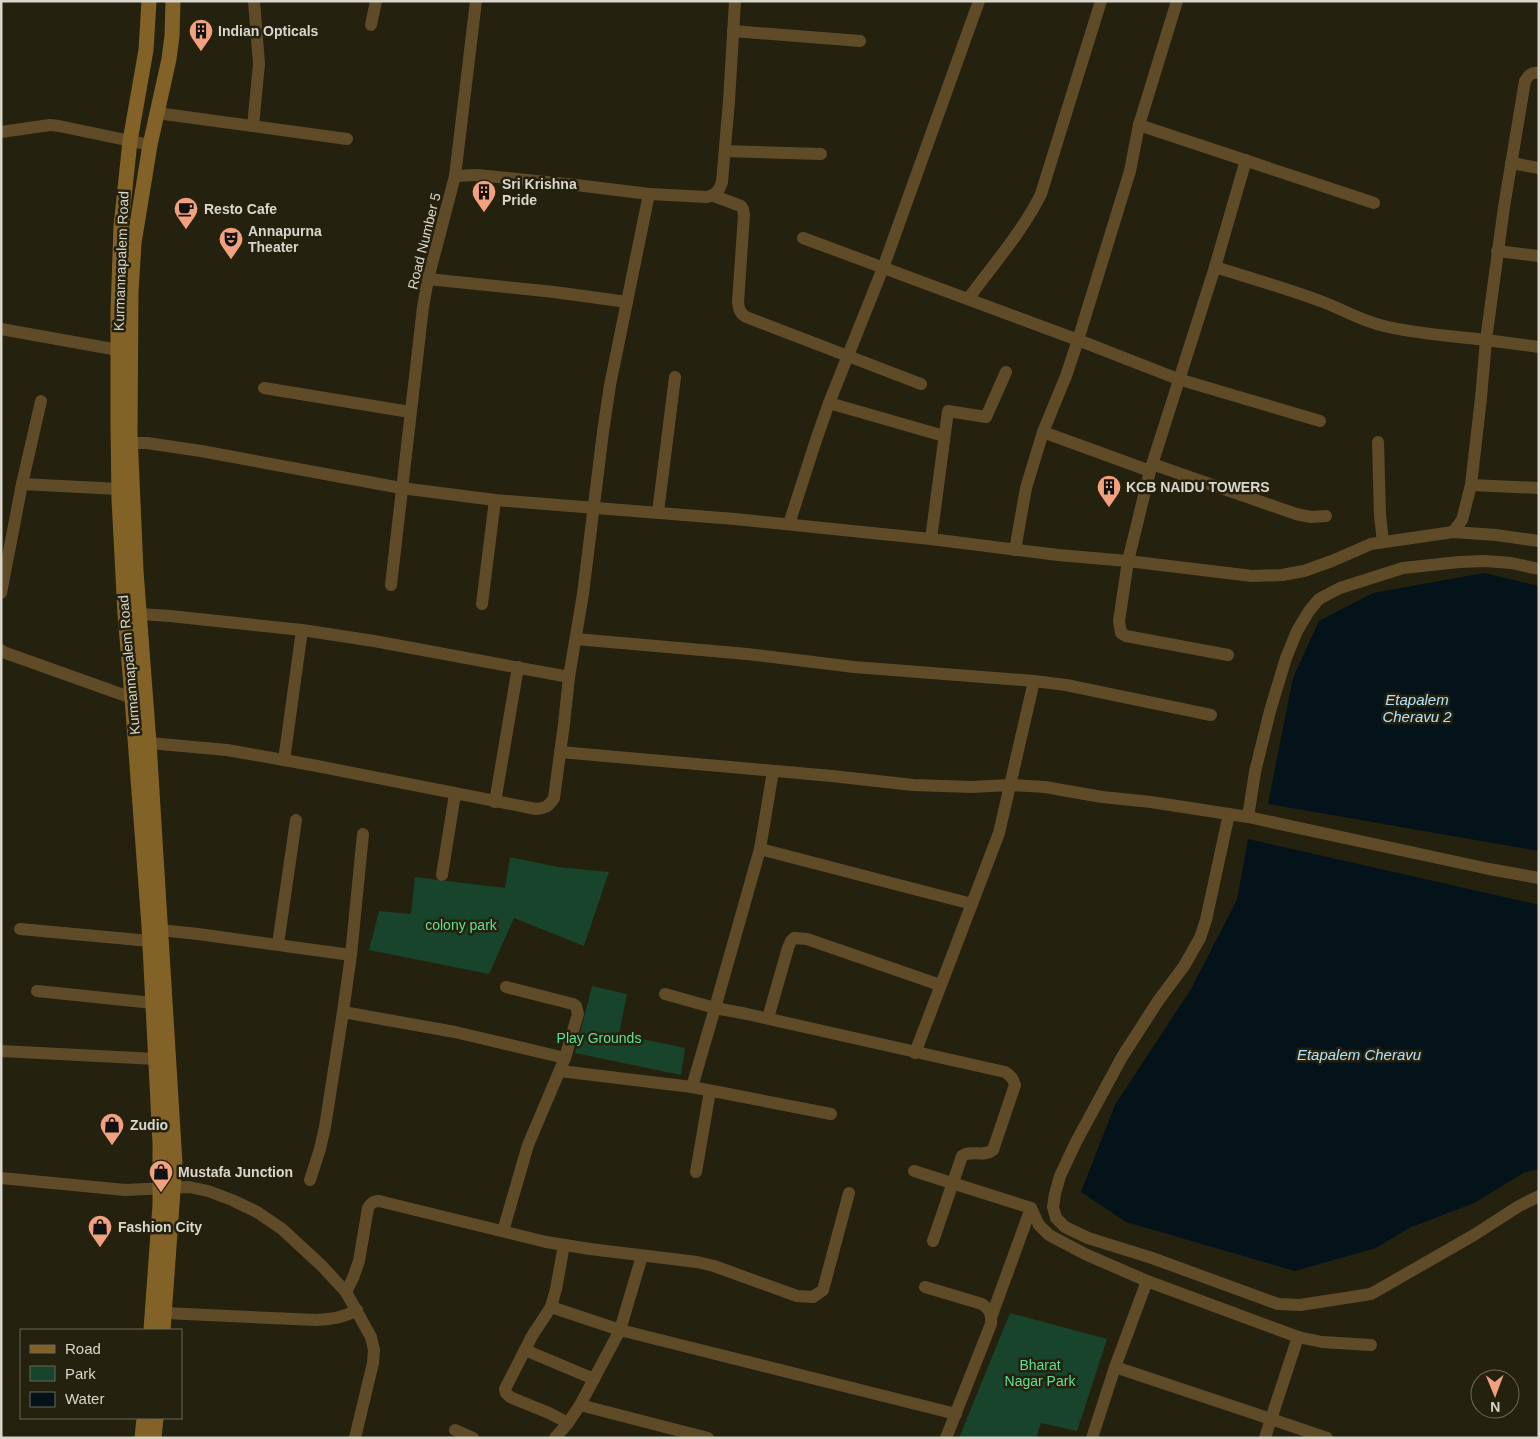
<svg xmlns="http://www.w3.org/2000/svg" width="1540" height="1439" viewBox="0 0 1540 1439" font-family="Arial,sans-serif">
<rect width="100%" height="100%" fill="#25210f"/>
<g fill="#17442a">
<polygon points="510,857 558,867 609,872 584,946 514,918 489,974 369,950 379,911 411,914 415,877 505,888"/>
<polygon points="592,986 627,994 619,1034 685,1048 681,1075 575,1053"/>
<polygon points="1010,1313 1107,1339 1077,1431 1041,1423 1036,1438 959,1438"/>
</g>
<g fill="#041219">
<polygon points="1484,573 1539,586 1539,851 1268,804 1293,678 1319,621 1373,593"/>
<polygon points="1248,839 1539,905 1539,1169 1525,1172 1474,1203 1409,1228 1376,1248 1295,1271 1126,1222 1081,1192 1115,1105 1191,989 1237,900"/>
</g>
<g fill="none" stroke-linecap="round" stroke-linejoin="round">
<g stroke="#604b29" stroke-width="12">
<polyline points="371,25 376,1"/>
<polyline points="733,31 860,41"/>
<polyline points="157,113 347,139"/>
<polyline points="1139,125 1374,203"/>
<polyline points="253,126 259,64 254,1"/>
<polyline points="1,132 50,125 59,126 150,145"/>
<polyline points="725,151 821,154"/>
<polyline points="1511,163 1539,168"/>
<path d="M649,194l58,3c9,-2 12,-6 15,-15l7,-81 6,-100"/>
<path d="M714,196l27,10 2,3 1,6 -6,87c1,8 2,11 8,15l175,67"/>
<polyline points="803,238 1078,340 1178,379 1320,421"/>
<polyline points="1497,251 1539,256"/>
<path d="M1215,267c36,11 73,22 108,35 21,8 39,19 61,24 33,8 68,10 102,14l18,-133 21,-126c4,-6 6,-9 14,-8"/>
<polyline points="428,279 554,292 627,302"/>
<path d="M968,299c24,-33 55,-68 73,-105l60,-193"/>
<polyline points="1,329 118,350"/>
<polyline points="264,388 410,412"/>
<polyline points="829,403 944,436"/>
<polyline points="1043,432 1150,471"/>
<polyline points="1378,442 1380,515 1383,542"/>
<polyline points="130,443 147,443 201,451 401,488 495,500 735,519 931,539 1058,555 1128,561 1252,576 1282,575 1304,571 1332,561 1371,544 1453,532 1496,535 1539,541"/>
<polyline points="1152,464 1296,514 1311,517 1326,516"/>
<polyline points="22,484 119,489"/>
<polyline points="1471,485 1539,488"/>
<polyline points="658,512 675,377"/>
<polyline points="789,524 816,440 829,403 883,268 979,1"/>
<polyline points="1453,532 1462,520 1471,485 1481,398 1486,340 1539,347"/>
<polyline points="931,539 948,411 986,417 1006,372"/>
<polyline points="1015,550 1026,488 1043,432 1066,376 1078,340 1130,171 1139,125 1177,1"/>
<polyline points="391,585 423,307 428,279 455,176 476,1"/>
<polyline points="1,593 22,484 41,401"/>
<polyline points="482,604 495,500"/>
<polyline points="139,614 170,616 302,630 374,641 569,677"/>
<polyline points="576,639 747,654 854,667 1034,681 1066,685 1211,715"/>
<polyline points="1,650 3,652 132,698"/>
<polyline points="1228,655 1126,636 1121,633 1119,621 1128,561 1150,471 1215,267 1246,160"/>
<path d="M149,743l78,7 85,15 224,44c10,-1 13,-3 18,-11l10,-74 5,-47 14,-83 20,-162 7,-47 39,-191 -73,-9 -99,-10 -22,1"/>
<polyline points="560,752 832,776 913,785 972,787 1010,785 1045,787 1102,797 1151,802 1248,817 1489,869 1539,878"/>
<polyline points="284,760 302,630"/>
<polyline points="773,771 760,849 972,904"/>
<polyline points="495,802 518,667"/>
<polyline points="1229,814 1206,920 1200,938 1184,966 1158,1001 1122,1057 1076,1142 1060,1176 1055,1194 1053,1207 1056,1218 1065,1227 1088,1238 1152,1258 1278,1304 1300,1305 1371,1294 1474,1235 1519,1206 1539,1196"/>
<polyline points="1248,817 1255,772 1270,711 1286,658 1297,631 1309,611 1319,599 1340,588 1403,568 1459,562 1486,561 1511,563 1539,569"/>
<polyline points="442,875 455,794"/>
<polyline points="20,929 150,941"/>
<polyline points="160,930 198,934 351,955"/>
<polyline points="278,944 296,820"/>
<polyline points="506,987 573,1004 576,1006 578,1014 565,1058"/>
<polyline points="37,991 153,1003"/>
<polyline points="665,994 715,1008 760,849"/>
<polyline points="343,1012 455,1032 565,1058 528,1145 503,1231"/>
<polyline points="768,1018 788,948 791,941 794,938 807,939 940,985"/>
<polyline points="1,1051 156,1059"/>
<polyline points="915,1053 999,833 1034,681"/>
<polyline points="560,1071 692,1087 831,1114"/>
<path d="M692,1087l23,-79 32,6 258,58c6,4 8,6 10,13l-22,65c-10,8 -21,-1 -31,6l-29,85"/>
<polyline points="914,1171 1031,1208 1039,1225 1049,1235 1085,1254 1147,1281 1298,1337 1271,1419 1327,1438"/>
<polyline points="696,1172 710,1091"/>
<polyline points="1,1178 125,1190 189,1187 208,1191 232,1200 257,1212 282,1229 322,1266 346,1292 371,1337 374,1350 373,1363 355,1438"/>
<polyline points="310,1180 320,1149 325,1127 343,1012 351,955 363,834"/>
<polyline points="564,1245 556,1289 551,1307 532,1336 505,1389 506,1393 510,1397 549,1413 568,1423"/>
<path d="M925,1287l57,17c8,6 10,10 9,20l-45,114"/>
<path d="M346,1292l7,-14 6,-17 9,-53c3,-5 5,-7 11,-7l167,41 44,7 107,13 17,4 83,30 16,1 10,-7 26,-97"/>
<polyline points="551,1307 620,1330 642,1256"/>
<path d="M164,1313l152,7c15,-1 27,-2 41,-10"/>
<polyline points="992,1315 1031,1208"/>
<polyline points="1298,1337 1322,1342 1371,1345"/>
<polyline points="525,1350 594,1379"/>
<polyline points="1115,1367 1147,1281"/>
<polyline points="455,1430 473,1438"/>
<polyline points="555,1438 568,1423 580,1405"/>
<polyline points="708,1438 580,1405 620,1330 956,1414"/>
<polyline points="1092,1438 1115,1367 1271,1419 1265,1438"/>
</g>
<g stroke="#836227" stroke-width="15">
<polyline points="149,1 146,50 130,141 121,226 118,311 118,425 119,499 125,614 132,698 149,926 160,1143 160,1205 151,1330"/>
<polyline points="163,1330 175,1163 149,743 136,571 130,434 131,292 134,243 150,145 169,59 172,36 173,1"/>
<polyline points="142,1438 144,1418"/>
<polyline points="154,1438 156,1418"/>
</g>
</g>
<defs>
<symbol id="building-pin" viewBox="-11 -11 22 30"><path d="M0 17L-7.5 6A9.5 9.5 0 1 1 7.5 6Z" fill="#f1a17d" stroke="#25210f"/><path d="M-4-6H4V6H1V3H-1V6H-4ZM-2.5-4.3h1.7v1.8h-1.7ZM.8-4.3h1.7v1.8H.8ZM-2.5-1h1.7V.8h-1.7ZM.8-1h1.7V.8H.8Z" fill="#111"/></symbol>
<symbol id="cafe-pin" viewBox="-11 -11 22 30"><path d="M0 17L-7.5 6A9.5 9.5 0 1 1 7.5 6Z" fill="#f1a17d" stroke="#25210f"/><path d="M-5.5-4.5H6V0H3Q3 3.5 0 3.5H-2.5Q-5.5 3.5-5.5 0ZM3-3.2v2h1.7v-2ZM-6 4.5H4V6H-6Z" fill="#111"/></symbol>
<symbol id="theatre-pin" viewBox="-11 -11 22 30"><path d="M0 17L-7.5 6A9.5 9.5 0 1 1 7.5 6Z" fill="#f1a17d" stroke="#25210f"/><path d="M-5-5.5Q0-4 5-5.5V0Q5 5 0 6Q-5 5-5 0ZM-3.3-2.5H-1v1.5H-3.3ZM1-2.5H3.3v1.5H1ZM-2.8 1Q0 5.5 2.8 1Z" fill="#111"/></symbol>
<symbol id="shop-pin" viewBox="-11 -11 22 30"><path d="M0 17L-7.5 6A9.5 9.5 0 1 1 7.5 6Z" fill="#f1a17d" stroke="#25210f"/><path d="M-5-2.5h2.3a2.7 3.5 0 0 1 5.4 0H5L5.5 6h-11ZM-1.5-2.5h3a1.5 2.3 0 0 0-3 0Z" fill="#111"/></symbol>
</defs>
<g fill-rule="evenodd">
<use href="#building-pin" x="187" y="17" width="28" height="38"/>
<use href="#building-pin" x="470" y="178" width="28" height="38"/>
<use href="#cafe-pin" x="172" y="195" width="28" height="38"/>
<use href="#theatre-pin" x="217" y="225" width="28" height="38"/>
<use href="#building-pin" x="1095" y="473" width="28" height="38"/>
<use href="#shop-pin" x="98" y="1111" width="28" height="38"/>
<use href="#shop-pin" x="147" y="1158" width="28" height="38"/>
<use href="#shop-pin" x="86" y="1213" width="28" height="38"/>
</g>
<g text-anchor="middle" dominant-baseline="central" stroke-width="5" stroke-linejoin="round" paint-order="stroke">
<g font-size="14" font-weight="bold" fill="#d9d6cb" stroke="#25210f" text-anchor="start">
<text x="218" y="31">Indian Opticals</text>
<text x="502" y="184">Sri Krishna<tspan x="502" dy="16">Pride</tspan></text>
<text x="204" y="209">Resto Cafe</text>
<text x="248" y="231">Annapurna<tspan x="248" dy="16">Theater</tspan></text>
<text x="1126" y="487">KCB NAIDU TOWERS</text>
<text x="130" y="1125">Zudio</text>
<text x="178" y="1172">Mustafa Junction</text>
<text x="118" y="1227">Fashion City</text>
</g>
<g font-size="14" fill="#d9d6cb" stroke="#25210f">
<text transform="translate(424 241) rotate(-76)">Road Number 5</text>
<text transform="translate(121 261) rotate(-88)">Kurmannapalem Road</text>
<text transform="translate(129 665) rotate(-95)">Kurmannapalem Road</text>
</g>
<g font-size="14" fill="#5fe094" stroke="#25210f">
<text x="461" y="925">colony park</text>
<text x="599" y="1038">Play Grounds</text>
<text x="1040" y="1365">Bharat<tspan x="1040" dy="16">Nagar Park</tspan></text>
</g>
<g font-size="15" font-style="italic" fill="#b0e2fc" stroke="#25210f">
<text x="1417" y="699">Etapalem<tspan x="1417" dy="17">Cheravu 2</tspan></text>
<text x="1359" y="1054">Etapalem Cheravu</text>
</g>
</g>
<rect width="1540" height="1439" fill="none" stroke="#d9d6cb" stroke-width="5"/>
<rect x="20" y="1329" width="162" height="90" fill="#25210f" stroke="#6d695a"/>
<rect x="30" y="1345" width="25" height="8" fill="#836227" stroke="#6d695a"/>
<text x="65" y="1354" font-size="15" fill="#d9d6cb">Road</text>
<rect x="30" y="1366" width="25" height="15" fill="#17442a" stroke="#6d695a"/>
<text x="65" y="1379" font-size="15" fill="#d9d6cb">Park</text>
<rect x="30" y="1392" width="25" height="15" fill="#041219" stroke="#6d695a"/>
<text x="65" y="1404" font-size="15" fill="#d9d6cb">Water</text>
<g transform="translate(1495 1394) rotate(179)"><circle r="24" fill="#25210f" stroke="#6d695a"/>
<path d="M0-4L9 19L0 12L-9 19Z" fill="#f1a17d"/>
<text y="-8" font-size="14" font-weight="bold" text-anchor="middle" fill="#d9d6cb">N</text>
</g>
</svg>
